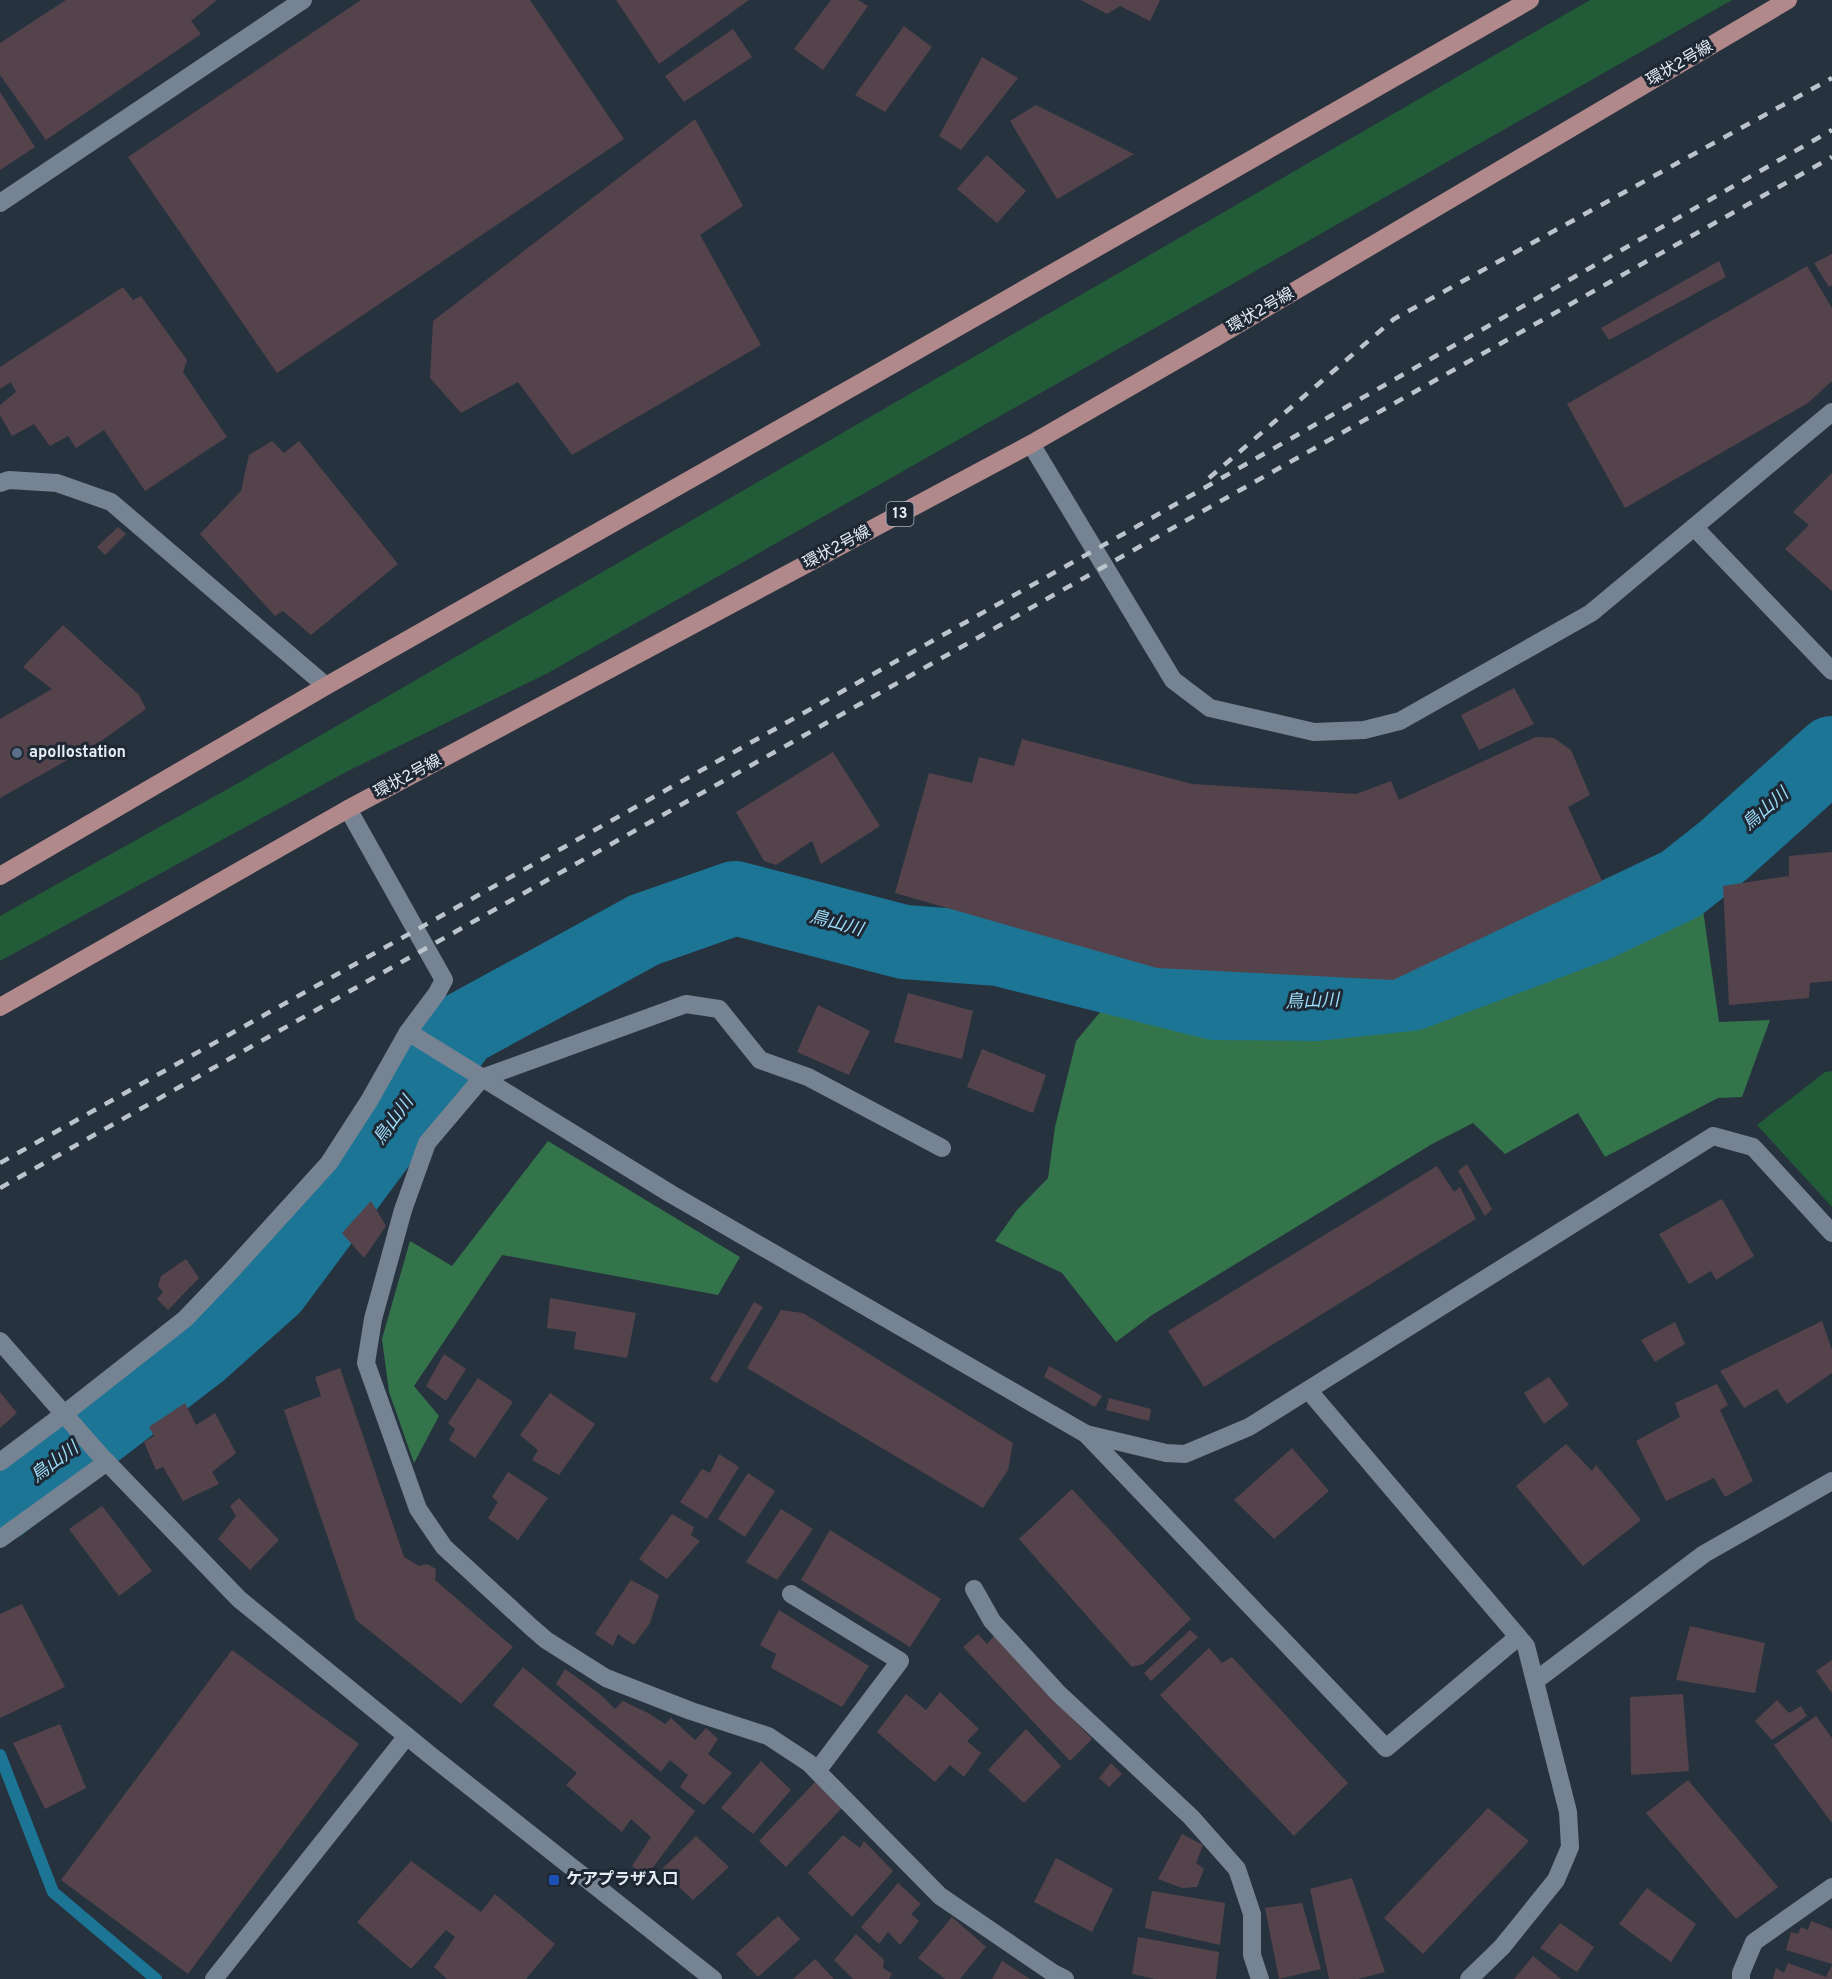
<svg xmlns="http://www.w3.org/2000/svg" width="1832" height="1979" viewBox="0 0 1832 1979" font-family="Overpass,'Noto Sans JP',sans-serif">
<rect width="100%" height="100%" fill="#27323f"/>
<g fill="#225b37">
<polygon points="1590,0 1732,0 548,673 346,772 0,961 0,916 233,786"/>
<polygon points="1832,1071 1832,1207 1757,1125 1825,1072"/>
</g>
<g fill="#34744b">
<polygon points="1701,896 1719,1022 1770,1020 1742,1097 1718,1098 1605,1157 1578,1113 1505,1154 1473,1123 1432,1144 1152,1315 1116,1342 1062,1273 995,1241 1017,1210 1048,1178 1055,1127 1076,1041 1117,992 1222,1018 1423,1012"/>
<polygon points="548,1141 740,1257 718,1295 502,1255 414,1386 439,1416 414,1463 389,1392 382,1339 410,1241 452,1266"/>
</g>
<g fill="none" stroke-linecap="round" stroke-linejoin="round">
<polyline stroke="#1d7595" stroke-width="12" points="0,1755 53,1892 156,1979"/>
<polyline stroke="#1d7595" stroke-width="74" points="0,1505 200,1352 273,1287 392,1127 461,1030 644,930 735,898 904,942 999,949 1215,1003 1316,1004 1411,994 1595,925 1681,884 1724,850 1832,753"/>
</g>
<g fill="#55434b">
<polygon points="66,0 217,0 191,21 201,34 46,140 0,75 0,43"/>
<polygon points="361,0 530,0 624,139 277,373 128,157"/>
<polygon points="616,0 749,0 659,64"/>
<polygon points="831,0 858,0 868,6 823,70 794,49"/>
<polygon points="1081,0 1160,0 1150,21 1120,6 1107,14"/>
<polygon points="904,26 932,47 885,112 855,95"/>
<polygon points="733,29 752,57 684,102 665,76"/>
<polygon points="982,57 1018,78 961,150 939,136"/>
<polygon points="0,92 35,147 0,170"/>
<polygon points="1036,105 1134,154 1057,199 1010,121"/>
<polygon points="695,119 743,206 700,235 761,345 572,455 518,382 461,413 430,378 433,321"/>
<polygon points="987,155 1026,191 997,223 957,189"/>
<polygon points="1832,254 1832,285 1829,287 1814,263"/>
<polygon points="1719,261 1726,277 1609,340 1601,328"/>
<polygon points="1807,266 1832,308 1832,381 1808,403 1625,508 1567,404"/>
<polygon points="123,287 133,300 141,296 187,360 183,372 227,437 145,491 104,430 76,448 68,436 50,446 34,424 12,436 0,415 0,405 16,392 11,382 0,389 0,367"/>
<polygon points="272,441 284,453 299,441 398,564 311,635 283,611 275,616 200,534 241,491 249,455"/>
<polygon points="1832,473 1832,591 1785,549 1809,525 1793,512"/>
<polygon points="118,527 126,534 105,555 97,547"/>
<polygon points="63,625 139,695 146,709 101,741 0,798 0,719 52,689 23,667"/>
<polygon points="1514,688 1534,724 1479,750 1461,715"/>
<polygon points="1536,737 1554,738 1571,750 1590,795 1568,807 1602,881 1393,980 1157,968 895,893 929,773 972,783 979,757 1014,766 1022,739 1192,784 1356,794 1391,781 1399,800"/>
<polygon points="833,752 880,826 821,864 812,841 776,865 764,861 736,812"/>
<polygon points="1832,852 1832,981 1810,983 1809,998 1729,1005 1723,886 1789,876 1789,856"/>
<polygon points="908,993 973,1011 962,1059 894,1042"/>
<polygon points="818,1005 870,1031 849,1075 797,1052"/>
<polygon points="982,1049 1046,1075 1033,1113 967,1087"/>
<polygon points="1467,1164 1492,1209 1485,1216 1458,1171"/>
<polygon points="1437,1166 1454,1192 1460,1187 1476,1219 1204,1387 1168,1331"/>
<polygon points="1722,1199 1754,1256 1716,1280 1711,1271 1689,1284 1659,1234"/>
<polygon points="371,1201 386,1226 364,1258 342,1233"/>
<polygon points="186,1259 199,1278 168,1310 157,1299 163,1292 158,1286 161,1276"/>
<polygon points="550,1298 636,1313 627,1358 574,1349 576,1332 547,1328"/>
<polygon points="754,1302 763,1307 717,1383 710,1379"/>
<polygon points="781,1310 803,1313 1013,1443 1008,1470 983,1508 747,1368"/>
<polygon points="1822,1321 1832,1350 1832,1373 1787,1404 1777,1389 1744,1408 1720,1371"/>
<polygon points="1675,1322 1685,1344 1655,1362 1641,1340"/>
<polygon points="444,1354 466,1369 446,1401 426,1386"/>
<polygon points="1049,1366 1102,1396 1095,1407 1044,1377"/>
<polygon points="340,1368 404,1557 419,1566 427,1564 436,1569 435,1580 513,1647 461,1704 356,1620 284,1410 321,1396 315,1377"/>
<polygon points="1549,1377 1569,1405 1544,1424 1524,1393"/>
<polygon points="478,1378 513,1402 475,1458 449,1440 455,1429 448,1423"/>
<polygon points="1717,1384 1728,1405 1720,1410 1753,1481 1725,1497 1714,1478 1666,1501 1636,1441 1680,1417 1675,1403"/>
<polygon points="0,1392 17,1413 0,1428"/>
<polygon points="550,1393 595,1424 559,1475 532,1460 538,1450 520,1435"/>
<polygon points="1109,1398 1151,1409 1149,1421 1106,1410"/>
<polygon points="185,1403 196,1425 215,1413 236,1453 212,1472 219,1484 183,1501 163,1467 156,1470 144,1442 154,1436 149,1427"/>
<polygon points="1566,1444 1592,1471 1596,1465 1641,1520 1583,1566 1516,1486"/>
<polygon points="1292,1448 1329,1491 1274,1539 1234,1500"/>
<polygon points="719,1454 739,1467 707,1519 680,1502 702,1469 710,1473"/>
<polygon points="508,1472 548,1498 518,1540 488,1518 498,1502 492,1497"/>
<polygon points="748,1473 775,1491 745,1537 718,1519"/>
<polygon points="1072,1489 1191,1619 1143,1664 1132,1667 1019,1539"/>
<polygon points="239,1498 279,1540 250,1570 218,1539 236,1516 230,1506"/>
<polygon points="102,1506 152,1571 119,1596 69,1529"/>
<polygon points="781,1509 813,1529 777,1580 746,1562"/>
<polygon points="672,1514 694,1527 691,1535 700,1541 667,1579 639,1559"/>
<polygon points="830,1530 941,1599 910,1647 801,1580"/>
<polygon points="631,1580 659,1595 650,1623 634,1645 618,1634 613,1646 595,1634"/>
<polygon points="22,1604 65,1687 0,1718 0,1614"/>
<polygon points="779,1610 869,1666 842,1707 771,1668 776,1654 760,1645"/>
<polygon points="1690,1626 1765,1643 1755,1693 1676,1680"/>
<polygon points="1190,1630 1198,1637 1151,1681 1144,1673"/>
<polygon points="978,1634 987,1644 994,1636 1092,1739 1070,1761 963,1647"/>
<polygon points="1209,1648 1222,1663 1232,1657 1348,1783 1294,1836 1160,1695"/>
<polygon points="232,1650 359,1744 188,1974 61,1880"/>
<polygon points="1832,1660 1832,1693 1816,1671"/>
<polygon points="523,1667 695,1811 646,1877 632,1866 651,1837 631,1819 622,1832 566,1785 577,1773 493,1705"/>
<polygon points="565,1669 601,1695 615,1709 623,1701 648,1713 665,1724 671,1718 695,1740 706,1728 718,1739 708,1754 732,1773 704,1805 680,1787 688,1775 670,1760 661,1772 556,1684"/>
<polygon points="940,1692 979,1729 967,1741 981,1753 964,1777 950,1765 935,1782 877,1732 906,1694 926,1710"/>
<polygon points="1683,1694 1689,1771 1631,1775 1630,1697"/>
<polygon points="1777,1700 1789,1713 1801,1706 1807,1716 1772,1740 1755,1721"/>
<polygon points="1816,1716 1832,1738 1832,1823 1774,1745"/>
<polygon points="60,1724 86,1788 45,1809 13,1743"/>
<polygon points="1026,1729 1061,1766 1024,1803 988,1770"/>
<polygon points="761,1761 791,1790 753,1834 721,1808"/>
<polygon points="1111,1763 1122,1774 1109,1787 1099,1778"/>
<polygon points="1688,1780 1778,1887 1736,1919 1646,1813"/>
<polygon points="816,1781 842,1808 786,1867 759,1841"/>
<polygon points="1488,1808 1529,1841 1423,1954 1384,1918"/>
<polygon points="1182,1834 1203,1845 1196,1863 1204,1869 1197,1887 1182,1888 1158,1879"/>
<polygon points="843,1835 860,1848 864,1841 893,1871 852,1917 808,1873"/>
<polygon points="696,1836 729,1867 693,1900 661,1870"/>
<polygon points="1056,1858 1113,1889 1092,1932 1034,1902"/>
<polygon points="411,1861 481,1912 495,1894 555,1944 526,1979 447,1979 434,1967 455,1937 446,1930 411,1969 357,1922"/>
<polygon points="1352,1878 1385,1972 1358,1979 1329,1979 1310,1889"/>
<polygon points="898,1883 921,1904 911,1914 919,1921 900,1945 888,1932 879,1944 861,1927"/>
<polygon points="1647,1888 1696,1924 1671,1962 1619,1924"/>
<polygon points="1152,1891 1225,1903 1220,1945 1145,1928"/>
<polygon points="1302,1903 1321,1969 1279,1979 1265,1908"/>
<polygon points="778,1916 800,1939 758,1977 736,1954"/>
<polygon points="952,1917 986,1947 960,1979 945,1979 918,1958"/>
<polygon points="1811,1921 1832,1929 1832,1964 1786,1950 1791,1932 1798,1934 1801,1927 1808,1930"/>
<polygon points="1560,1923 1594,1947 1577,1972 1540,1948"/>
<polygon points="856,1934 884,1960 883,1968 892,1974 889,1979 853,1979 834,1960"/>
<polygon points="1138,1937 1219,1952 1216,1979 1155,1979 1132,1974"/>
<polygon points="1533,1956 1561,1979 1514,1979"/>
<polygon points="815,1959 834,1979 793,1979"/>
<polygon points="1002,1961 1030,1979 992,1979"/>
<polygon points="1788,1963 1826,1977 1832,1965 1832,1979 1773,1979 1776,1968 1784,1973"/>
</g>
<g fill="none" stroke-linecap="round" stroke-linejoin="round">
<g stroke="#768392" stroke-width="18">
<polyline points="0,203 303,0"/>
<polyline points="1031,444 1173,680 1210,708 1314,732 1364,730 1400,721 1591,613 1832,412"/>
<polyline points="0,483 9,480 57,483 111,502 326,686"/>
<polyline points="1694,527 1832,671"/>
<polyline points="408,1032 671,1194 1086,1434 1166,1453 1185,1454 1249,1427 1713,1136 1753,1147 1832,1233"/>
<polyline points="942,1148 808,1077 760,1060 719,1009 686,1004 482,1078 427,1143 403,1210 373,1319 366,1363 418,1509 444,1547 531,1627 546,1640 606,1678 691,1711 768,1736 809,1763 940,1896 1053,1973 1065,1979"/>
<polyline points="0,1341 100,1455 239,1599 430,1755 713,1979"/>
<polyline points="1309,1391 1526,1646 1568,1812 1570,1847 1556,1880 1502,1947 1469,1979"/>
<polyline points="1086,1434 1386,1748 1518,1637"/>
<polyline points="0,1462 64,1414 185,1319 230,1272 329,1163 369,1101 408,1032 437,993 444,980 348,809"/>
<polyline points="0,1539 107,1462"/>
<polyline points="974,1589 992,1621 1058,1693 1191,1817 1237,1869 1252,1914 1252,1955 1260,1979"/>
<polyline points="791,1594 900,1661 817,1771"/>
<polyline points="1535,1681 1704,1554 1832,1481"/>
<polyline points="214,1979 407,1736"/>
<polyline points="1741,1979 1741,1973 1754,1942 1832,1887"/>
</g>
<g stroke="#b1898b" stroke-width="18">
<polyline points="0,876 326,686 890,366 1530,0"/>
<polyline points="0,1007 348,809 1031,444 1215,338 1788,0"/>
</g>
<g stroke="#bbc3cc" stroke-width="4.5" stroke-dasharray="10 10" stroke-linecap="butt">
<polyline points="1209,478 1394,319 1832,78"/>
<polyline points="0,1163 1134,528 1832,130"/>
<polyline points="0,1188 1832,157"/>
</g>
</g>
<circle fill="#5c6f8a" stroke="#1d2834" stroke-width="2" cx="17" cy="753" r="6"/>
<rect fill="#1a4fb4" stroke="#1d2834" stroke-width="2" x="548" y="1874" width="12" height="12" rx="3"/>
<g text-anchor="middle" dominant-baseline="central" stroke-width="6" stroke-linejoin="round" paint-order="stroke">
<rect fill="#1d2834" stroke="#a9b1ba" stroke-width="1.5" x="886.5" y="502" width="27" height="24" rx="4.5"/>
<g font-size="15" font-weight="bold" fill="#e5ecf4">
<text x="900" y="514">13</text>
</g>
<g font-size="16" fill="#e5ecf4" stroke="#1d2834">
<text transform="translate(1680 64) rotate(-30)">環状2号線</text>
<text transform="translate(1261 311) rotate(-30)">環状2号線</text>
<text transform="translate(837 548) rotate(-28)">環状2号線</text>
<text transform="translate(408 777) rotate(-28)">環状2号線</text>
</g>
<g font-size="16" font-weight="bold" fill="#e5ecf4" stroke="#1d2834" text-anchor="start">
<text x="29" y="753">apollostation</text>
<text x="566" y="1880">ケアプラザ入口</text>
</g>
<g font-size="18" font-style="italic" fill="#9fddf9" stroke="#1d2834">
<text transform="translate(1766 810) rotate(-41)">鳥山川</text>
<text transform="translate(836 924) rotate(15)">鳥山川</text>
<text transform="translate(1312 1002) rotate(-2)">鳥山川</text>
<text transform="translate(394 1121) rotate(-54)">鳥山川</text>
<text transform="translate(55 1463) rotate(-37)">鳥山川</text>
</g>
</g>
</svg>
